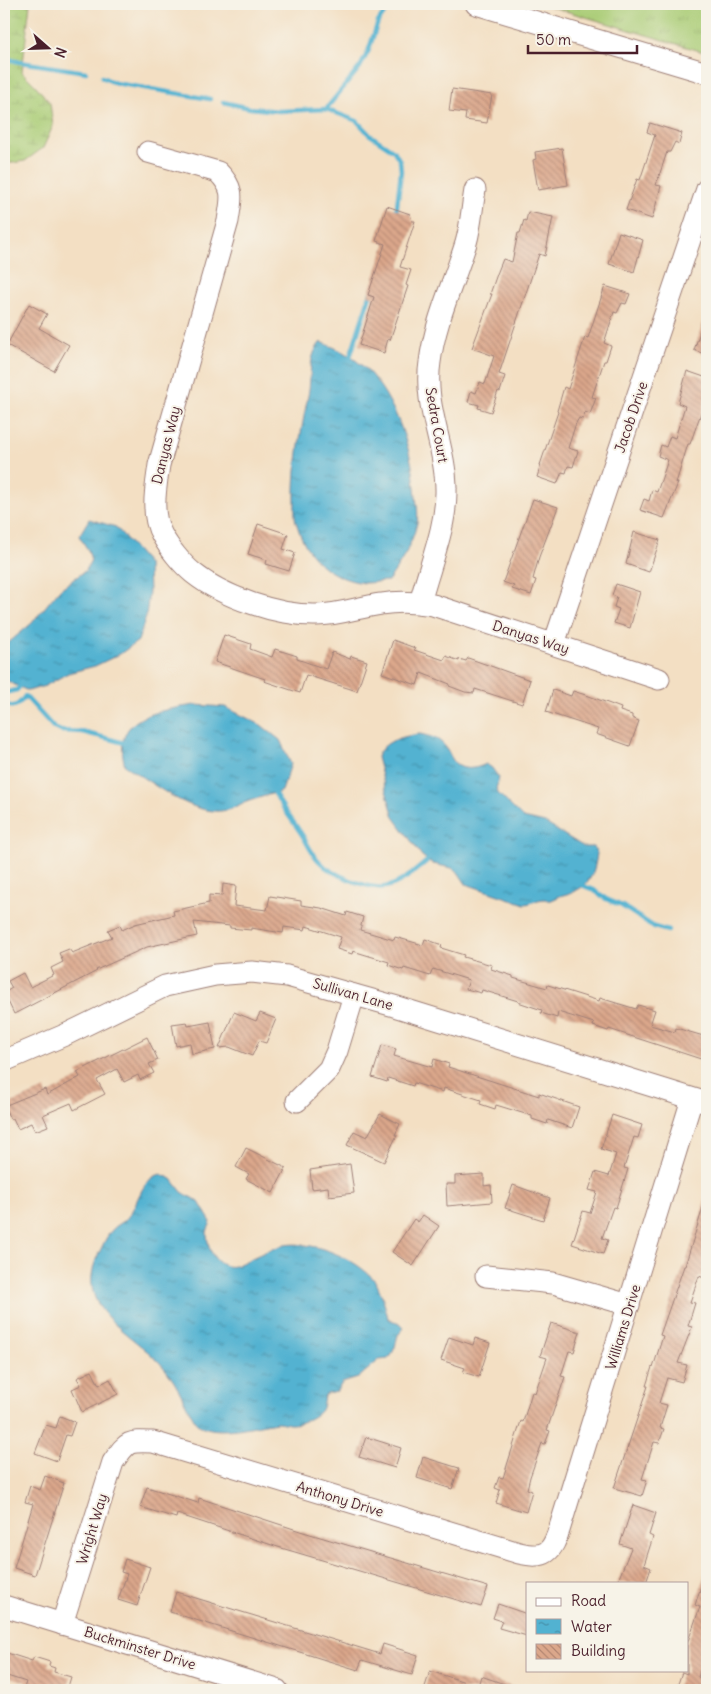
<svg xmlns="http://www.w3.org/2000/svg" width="711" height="1694" viewBox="0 0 711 1694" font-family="Delius,sans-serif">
<defs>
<pattern id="grass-tufts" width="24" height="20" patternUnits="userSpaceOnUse" patternTransform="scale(1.25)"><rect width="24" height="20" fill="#a9cc75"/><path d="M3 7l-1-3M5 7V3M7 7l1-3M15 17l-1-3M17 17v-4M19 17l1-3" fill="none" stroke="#93af65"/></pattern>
<pattern id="wetland-marsh" width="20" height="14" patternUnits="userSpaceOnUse" patternTransform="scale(1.25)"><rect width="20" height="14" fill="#a9cc75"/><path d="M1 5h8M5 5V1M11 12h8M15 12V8" fill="none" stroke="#93af65"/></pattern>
<pattern id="water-ripples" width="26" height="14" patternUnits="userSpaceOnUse" patternTransform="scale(1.25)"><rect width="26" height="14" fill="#52b2d1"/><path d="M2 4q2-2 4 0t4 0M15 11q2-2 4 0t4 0" fill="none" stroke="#4690aa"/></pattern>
<pattern id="building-back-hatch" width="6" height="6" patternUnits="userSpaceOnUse" patternTransform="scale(1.25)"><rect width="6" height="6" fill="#dba78b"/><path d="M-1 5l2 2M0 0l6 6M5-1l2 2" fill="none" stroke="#b48772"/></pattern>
</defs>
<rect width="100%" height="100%" fill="#f7f3e8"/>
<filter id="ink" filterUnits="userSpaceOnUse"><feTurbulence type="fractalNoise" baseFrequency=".02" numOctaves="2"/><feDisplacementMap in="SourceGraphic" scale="10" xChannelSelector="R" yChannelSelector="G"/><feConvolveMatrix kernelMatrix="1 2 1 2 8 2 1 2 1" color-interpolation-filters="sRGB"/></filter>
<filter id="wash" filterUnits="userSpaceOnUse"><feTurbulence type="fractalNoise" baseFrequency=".0096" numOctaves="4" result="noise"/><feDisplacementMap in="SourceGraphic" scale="20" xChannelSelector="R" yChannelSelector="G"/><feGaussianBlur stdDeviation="1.12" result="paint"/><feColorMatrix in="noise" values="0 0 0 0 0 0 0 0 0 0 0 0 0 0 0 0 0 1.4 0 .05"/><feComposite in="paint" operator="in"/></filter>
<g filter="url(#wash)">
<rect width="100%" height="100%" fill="#f3dfc3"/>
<polygon fill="url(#grass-tufts)" stroke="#7a7650" points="542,4 707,4 707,53"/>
<polygon fill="url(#wetland-marsh)" stroke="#7a7650" points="4,4 30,4 22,72 36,86 50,103 53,126 43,148 25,161 4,164"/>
<g fill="url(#water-ripples)" stroke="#4e687e">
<path d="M321,342c13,5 26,11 37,20 34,27 54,85 57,126 1,11 4,25 2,35 -5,22 -16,40 -29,58 -8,0 -16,2 -23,2 -35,-4 -58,-25 -68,-58 -3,-7 -2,-16 -2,-23 -1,-36 6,-71 13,-106 4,-19 -1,-39 13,-54z"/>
<polygon points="89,519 116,527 148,564 149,591 146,617 138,641 120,654 95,666 68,673 45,686 28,691 9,682 4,677 4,651 7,644 32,623 60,589 85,571 91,560 88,550 79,536"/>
<path d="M195,705l30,2 36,18 19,15 11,24 -9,27c-14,4 -28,8 -41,13 -5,2 -9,5 -14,6 -33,8 -75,-28 -102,-44 -14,-51 32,-55 70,-61z"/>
<path d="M420,734c8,2 16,3 22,9 6,5 7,12 11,17 7,12 23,9 33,4l6,4 7,10 -3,11 2,4 25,25 22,5 39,24h9l4,6c-3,26 -10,36 -34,42 -4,1 -8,4 -12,5 -5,1 -3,-1 -7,-1 -7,0 -13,5 -19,5l-59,-20 -8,-12 -6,-4 -19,-4 -11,-8 -28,-39 -10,-33 -7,-27c6,-17 28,-21 43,-23z"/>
<path d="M161,1174l11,5 10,13 17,10 12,20c-1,4 -4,7 -4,11 0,15 9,37 28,33 16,-7 33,-17 50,-21 27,-5 73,14 90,36 5,7 11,28 13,37 5,5 13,2 16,10l-6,7 -3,12 -4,9 -3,3 -9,1 -21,18 -16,5 -6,9 -9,2 -3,2c-2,8 0,13 -7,18 -6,5 -20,11 -28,10 -4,-1 -8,-2 -12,-2 -23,3 -58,15 -80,2 -13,-21 -21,-45 -38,-62 -33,-33 -87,-54 -60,-109 4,-8 7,-16 13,-23 4,-5 11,-7 15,-12 12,-14 13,-39 34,-44z"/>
</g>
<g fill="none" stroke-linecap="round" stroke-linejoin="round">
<g stroke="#52b2d1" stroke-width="4.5">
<polyline points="4,58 20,62 86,72"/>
<polyline points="102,77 115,83 210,99"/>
<polyline points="223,102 250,108 279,111 326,109 357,121 370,135 394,151 400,161 401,171 396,215"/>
<polyline points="326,109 360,67 368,52 378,22 390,5"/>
<polyline points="349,360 371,292"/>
<polyline points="4,693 17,690 22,683"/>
<path d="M4,704c10,5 15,1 21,-8l29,32 7,3 21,1 20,5 26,7"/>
<path d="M273,789c7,18 21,32 31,49 5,9 9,18 17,25 10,11 49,27 64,24 16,-3 30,-16 42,-26"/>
<polyline points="584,886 594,890 606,899 622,906 654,927 668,931"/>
</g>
</g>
<g id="blocks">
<g fill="url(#building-back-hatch)">
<polygon points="452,89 492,95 487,123 465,120 466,113 449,111"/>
<polygon points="650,123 682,133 679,144 675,142 670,152 667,152 656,185 661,186 652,219 626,210 637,179 640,180 655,135 647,132"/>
<polygon points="562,148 568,185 538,190 533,160 536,159 535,152"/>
<polygon points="387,206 410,214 412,221 415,221 400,267 411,270 406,285 408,286 390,340 388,339 384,353 359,345 374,297 368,295 385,244 376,241"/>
<polygon points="528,212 553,217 545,256 539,254 499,374 505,376 500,392 498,391 491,412 478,408 479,405 468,402 471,391 476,393 480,382 485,384 494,356 472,348 492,294 490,294 497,274 503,259 512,262 518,233 520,233 524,220 526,221"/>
<polygon points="619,232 643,240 634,272 609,264"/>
<polygon points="605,286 630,294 626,304 622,303 617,313 614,312 604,343 611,346 606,361 604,361 592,397 596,398 590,414 585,412 583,419 579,418 576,423 568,448 578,451 573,467 568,466 566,473 562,472 557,484 537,477 541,465 540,465 558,412 557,411 564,387 568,389 585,337 588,338"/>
<polygon points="29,304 47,314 39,328 69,345 54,371 7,345"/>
<polygon points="705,317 707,317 707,355 694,350"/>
<polygon points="687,371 707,378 707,396 690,444 688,444 676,483 678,483 664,518 640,510 644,499 649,501 652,490 657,492 668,460 658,456 661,445 666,447 670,436 675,438 685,406 678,403"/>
<polygon points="533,499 558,507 539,557 533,579 536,580 531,595 512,589 514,586 503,582"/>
<polygon points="258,524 288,534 283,549 295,553 289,571 266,564 267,560 248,554"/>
<polygon points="634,532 660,540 649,572 626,564"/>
<polygon points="616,584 640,592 630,628 614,623 619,609 614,607 617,597 612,595"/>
<polygon points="224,635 251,644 250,649 272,657 275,649 297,656 297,659 326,669 332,652 350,659 351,656 367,661 357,691 306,675 300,693 264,681 265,679 215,662"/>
<polygon points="393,640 415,648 414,650 444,660 446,656 459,661 459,659 466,661 468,658 530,680 522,704 475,689 474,693 465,692 449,686 450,684 421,673 417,685 382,673"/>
<polygon points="553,690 571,696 573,691 589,696 621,708 620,711 632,715 632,718 639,721 630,746 596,734 598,729 546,712"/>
<polygon points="223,884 236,886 234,906 267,910 270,896 301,901 301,905 321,908 346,916 347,912 363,917 360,930 394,940 395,937 423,945 425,939 442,945 441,948 464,955 463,957 492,965 491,969 513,976 513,978 547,988 548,985 599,1001 600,998 636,1009 638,1005 655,1010 650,1025 675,1032 676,1028 707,1037 707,1061 609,1029 608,1031 593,1026 594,1023 558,1012 557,1018 541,1013 542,1010 518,1002 518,1001 482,990 481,993 466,989 469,980 433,969 430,976 404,968 403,970 388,965 389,962 353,951 352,954 337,949 341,937 306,926 305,930 284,927 283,933 251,928 251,930 230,928 230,926 194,922 197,936 147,947 96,970 97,971 14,1014 4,993 12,988 8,981 23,973 30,987 54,975 51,968 63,962 59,953 69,949 72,953 112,937 108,930 120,925 122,930 135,924 174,915 173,911 209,903 209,895 222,896"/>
<polygon points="234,1012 256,1021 260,1013 276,1019 266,1043 259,1041 252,1056 229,1047 219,1048"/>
<polygon points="187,1022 188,1026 210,1022 215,1049 192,1054 190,1043 176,1046 172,1024"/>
<polygon points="147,1037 158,1060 149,1064 154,1073 140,1080 138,1075 124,1082 117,1069 97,1080 105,1094 74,1110 71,1103 43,1115 48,1126 35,1131 31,1123 18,1129 13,1118 10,1119 4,1106 45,1089 47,1095 80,1077 77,1072"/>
<polygon points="382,1045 396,1049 394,1056 432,1067 434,1059 449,1064 448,1067 539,1096 539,1093 579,1107 572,1128 548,1120 547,1124 532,1119 532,1116 496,1105 495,1109 480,1104 481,1100 444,1088 443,1092 414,1083 413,1086 388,1078 387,1082 372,1077"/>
<polygon points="380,1114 400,1124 395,1135 397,1135 384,1162 347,1145 354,1131 367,1137"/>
<polygon points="612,1115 642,1125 638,1138 634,1137 624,1168 628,1169 616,1208 613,1207 602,1238 608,1240 603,1254 572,1244 583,1211 590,1213 597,1192 589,1190 595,1172 609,1176 616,1154 601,1149"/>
<polygon points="246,1148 286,1168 273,1193 246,1179 249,1174 236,1167"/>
<polygon points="350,1164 354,1193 329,1196 328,1187 312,1189 310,1170"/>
<polygon points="484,1174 484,1186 491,1185 492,1202 447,1206 446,1184 455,1184 455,1176"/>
<polygon points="513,1185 550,1198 543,1220 505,1208"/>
<polygon points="705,1201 707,1201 707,1279 699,1276 690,1302 695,1303 688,1326 692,1327 678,1363 687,1365 682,1382 667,1378 659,1403 667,1405 660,1428 664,1429 659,1443 654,1442 642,1479 647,1480 642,1496 614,1488 648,1386 646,1386 652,1367 653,1368 663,1336 660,1335 684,1266 685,1266"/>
<polygon points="423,1215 439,1226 413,1266 392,1252 414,1219 418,1222"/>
<polygon points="551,1323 580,1332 574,1352 569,1351 561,1376 565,1377 547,1430 550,1431 545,1444 542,1443 530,1477 527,1489 532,1491 526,1512 496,1503 500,1490 495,1488 499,1477 503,1478 521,1421 523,1422 532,1392 535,1393 547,1358 540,1356"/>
<polygon points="449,1337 473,1345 475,1338 490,1343 479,1377 463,1372 465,1368 441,1360"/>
<polygon points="92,1371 99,1385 110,1379 118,1394 82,1412 72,1389 81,1385 77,1378"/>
<polygon points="60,1416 75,1422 70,1436 66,1435 57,1461 35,1453 46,1425 56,1428"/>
<polygon points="366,1437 401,1448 395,1468 359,1457"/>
<polygon points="423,1457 459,1468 452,1489 417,1478"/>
<polygon points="45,1476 64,1483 35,1575 14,1568 33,1504 25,1502 30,1486 40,1490"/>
<polygon points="147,1487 198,1503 199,1498 300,1531 488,1587 481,1607 278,1547 177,1514 176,1518 140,1507"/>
<polygon points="633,1505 656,1513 649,1535 653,1537 644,1565 651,1568 646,1583 617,1583 631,1548 620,1544"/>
<polygon points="125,1559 150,1567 137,1606 118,1600 127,1574 121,1572"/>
<polygon points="705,1574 707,1575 707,1649 698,1677 705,1680 702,1690 676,1690 682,1672 687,1674 687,1644 700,1607 695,1605"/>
<polygon points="176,1592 380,1654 383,1644 418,1655 412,1675 362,1660 358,1670 170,1612"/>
<polygon points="498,1604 527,1614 527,1636 499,1628 502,1621 493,1618"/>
<polygon points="4,1652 32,1661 34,1657 50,1662 49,1666 55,1668 54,1672 71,1677 67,1690 33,1690 24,1688 26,1682 4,1675"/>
<polygon points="430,1671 478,1686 481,1676 516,1688 516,1690 424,1690"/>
</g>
</g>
</g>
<g filter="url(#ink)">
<use href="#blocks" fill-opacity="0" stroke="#9e7f77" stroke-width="1"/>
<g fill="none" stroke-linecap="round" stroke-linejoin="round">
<defs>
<g id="minor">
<polyline points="476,4 707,73"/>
<path d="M148,152l70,20c18,18 13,27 10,49l-69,244c-3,22 -9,49 3,70 7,13 20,29 31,38 30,24 85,43 124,42 22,0 42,-8 64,-11 18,-3 35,-2 52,1l226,74"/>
<path d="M420,603c9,-36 27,-77 26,-114 0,-43 -23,-83 -16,-127 5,-41 24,-80 36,-119 5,-17 6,-36 9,-53"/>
<polyline points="554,644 707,189"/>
<polyline points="4,1061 67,1034 165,986 215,975 252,972 287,976 394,1006 707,1103"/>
<polyline points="297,1101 329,1069 337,1051 354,995"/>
<polyline points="486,1276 553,1283 629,1305"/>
<polyline points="4,1606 277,1690"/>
<path d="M62,1624l51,-162c15,-21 14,-21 40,-20l366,111c27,6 33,0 41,-26l132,-428"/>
</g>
</defs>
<use href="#minor" stroke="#9e7f77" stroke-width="23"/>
<use href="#minor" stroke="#fff" stroke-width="21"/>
</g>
</g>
<g text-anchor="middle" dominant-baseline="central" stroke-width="4" stroke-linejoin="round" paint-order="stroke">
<g font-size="14" fill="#4a1f2b" stroke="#f7f3e8">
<text transform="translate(631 417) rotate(-71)">Jacob Drive</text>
<text transform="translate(437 425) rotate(80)">Sedra Court</text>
<text transform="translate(166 445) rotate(-76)">Danyas Way</text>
<text transform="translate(531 637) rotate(18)">Danyas Way</text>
<text transform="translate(353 994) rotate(16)">Sullivan Lane</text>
<text transform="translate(623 1327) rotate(-73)">Williams Drive</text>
<text transform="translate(340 1499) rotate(17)">Anthony Drive</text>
<text transform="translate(92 1529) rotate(-73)">Wright Way</text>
<text transform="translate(140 1648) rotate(17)">Buckminster Drive</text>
</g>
</g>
<rect width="711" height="1694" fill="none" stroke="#f7f3e8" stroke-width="20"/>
<rect x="526" y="1582" width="162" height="90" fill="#f7f3e8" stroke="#b29e9c"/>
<rect x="536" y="1598" width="25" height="8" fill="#ffffff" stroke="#b29e9c"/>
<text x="571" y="1606" font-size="15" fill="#4a1f2b">Road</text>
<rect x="536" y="1619" width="25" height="15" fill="url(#water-ripples)" stroke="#b29e9c"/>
<text x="571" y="1632" font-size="15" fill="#4a1f2b">Water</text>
<rect x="536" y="1644" width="25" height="15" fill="url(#building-back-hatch)" stroke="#b29e9c"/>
<text x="571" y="1656" font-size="15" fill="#4a1f2b">Building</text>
<g transform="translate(48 48) rotate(110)" stroke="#f7f3e8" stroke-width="4" paint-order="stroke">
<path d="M0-4L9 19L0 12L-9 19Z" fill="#4a1f2b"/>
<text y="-8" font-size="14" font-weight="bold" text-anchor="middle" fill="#4a1f2b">N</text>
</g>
<path d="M528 45v8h109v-8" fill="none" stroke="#4a1f2b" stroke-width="2.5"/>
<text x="536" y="45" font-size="15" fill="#4a1f2b" stroke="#f7f3e8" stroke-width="4" paint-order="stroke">50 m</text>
</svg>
